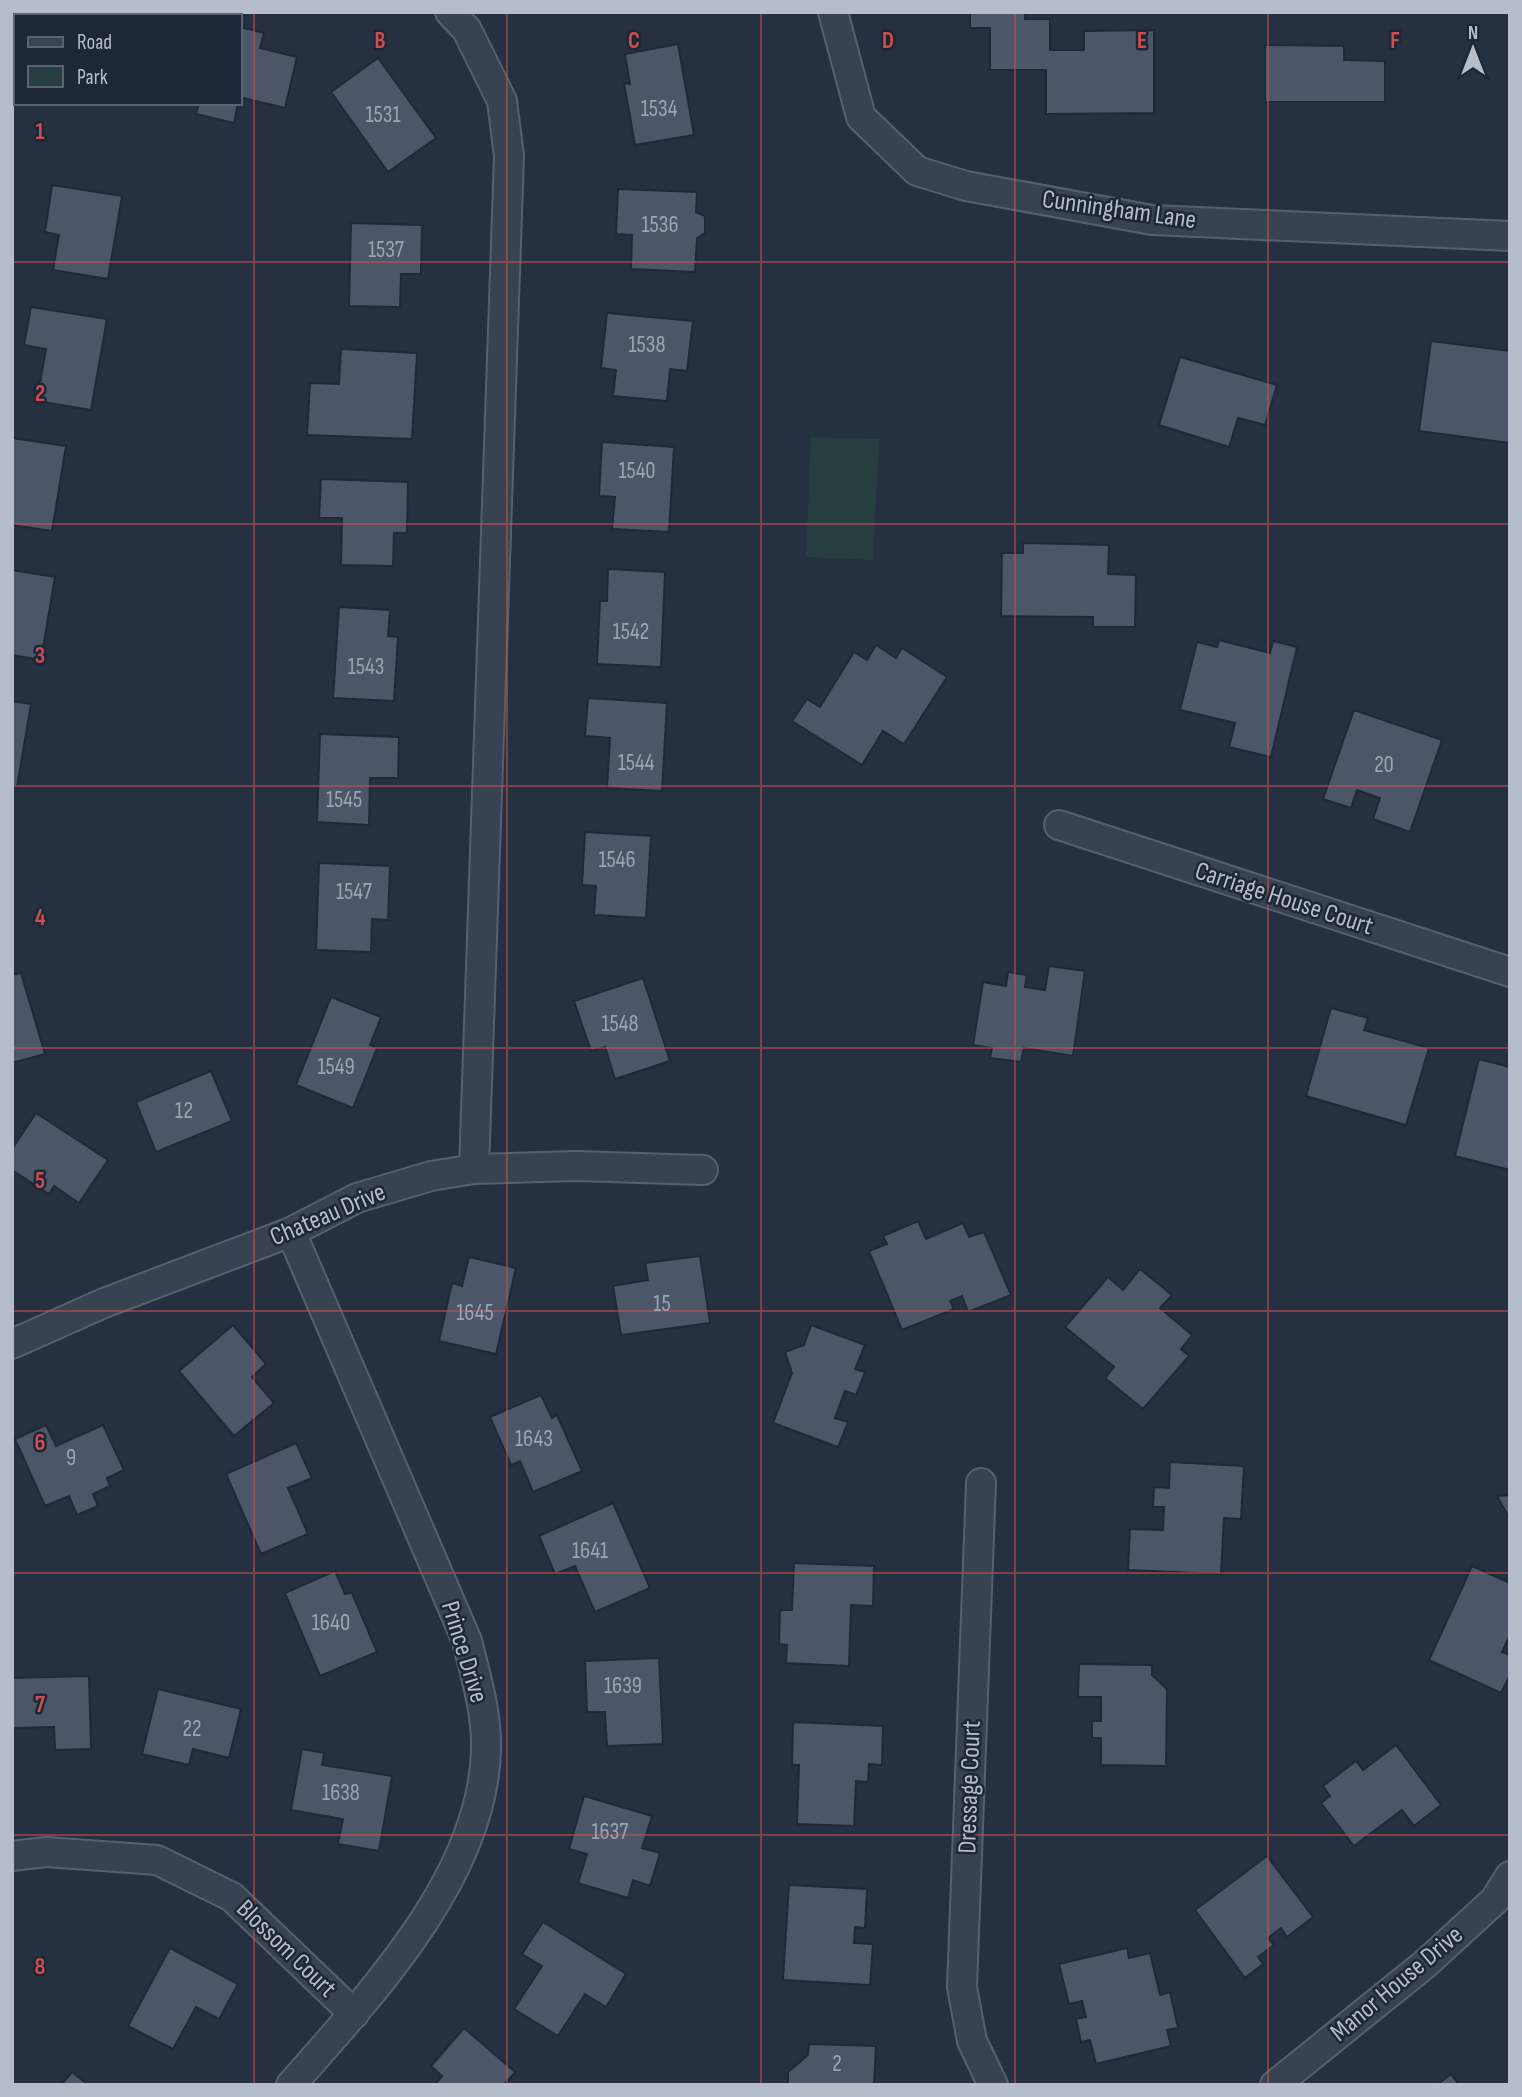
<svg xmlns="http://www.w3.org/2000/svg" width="1522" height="2097" viewBox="0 0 1522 2097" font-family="'Sofia Sans Condensed',sans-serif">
<rect width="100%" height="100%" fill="#253040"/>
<polygon fill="#273e41" points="811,437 879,439 873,560 806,557"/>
<g fill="#4b5769" stroke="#202937" stroke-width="2">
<polygon points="87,12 164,12 172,14 87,16"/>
<polygon points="970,12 1025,12 1025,19 1050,19 1050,50 1084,50 1084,31 1154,30 1154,113 1046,114 1046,70 990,70 990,28 970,28"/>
<polygon points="240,27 264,33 260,48 297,57 285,108 240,97"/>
<polygon points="678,44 694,135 635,145 624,83 630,84 625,54"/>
<polygon points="1265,45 1344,46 1344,60 1385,61 1385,102 1265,102"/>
<polygon points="378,58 436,138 388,172 331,92"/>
<polygon points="199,103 238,103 234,123 196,114"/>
<polygon points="52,185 122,196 108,279 53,270 59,235 45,232"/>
<polygon points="618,189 697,192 696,212 705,216 705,233 697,238 695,272 631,269 632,235 616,234"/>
<polygon points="351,223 422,225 421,274 401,274 400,307 349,306"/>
<polygon points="31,307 107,319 91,410 37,401 46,349 24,345"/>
<polygon points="607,313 693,321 687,371 670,369 667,401 613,396 616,370 601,368"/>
<polygon points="1431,341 1510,351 1510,443 1419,431"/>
<polygon points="341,349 417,353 412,439 307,435 310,383 339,384"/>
<polygon points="1180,357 1277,385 1265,425 1238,418 1229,447 1159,425"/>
<polygon points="12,438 66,446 52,531 12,525"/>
<polygon points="602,442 674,447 669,532 612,529 615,497 599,496"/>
<polygon points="321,479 408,482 407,533 394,533 393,566 341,565 342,518 319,518"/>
<polygon points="1023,543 1109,545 1108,574 1136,575 1135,627 1093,627 1093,617 1001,616 1002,553 1023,553"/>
<polygon points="608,569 665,572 661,667 597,664 600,601 607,601"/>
<polygon points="12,570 55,577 41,660 12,655"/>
<polygon points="339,607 390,610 388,636 398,637 394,701 333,698"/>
<polygon points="1219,640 1270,653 1273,641 1297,647 1271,757 1229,747 1235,723 1180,710 1197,642 1217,647"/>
<polygon points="876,645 896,658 902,648 947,677 904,744 883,731 862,765 792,721 807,699 820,707 854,652 867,660"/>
<polygon points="588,698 667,703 662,791 607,788 610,738 585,736"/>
<polygon points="12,701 31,704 17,787 12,786"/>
<polygon points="1354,710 1442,740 1410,832 1373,819 1380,798 1357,790 1351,808 1323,799"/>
<polygon points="320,734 399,737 398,778 370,778 369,825 317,822"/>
<polygon points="585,832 651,836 646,918 594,915 596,886 582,885"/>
<polygon points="319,863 390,866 388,920 372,919 371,952 316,950"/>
<polygon points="1049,966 1085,971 1073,1056 1024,1048 1021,1062 990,1058 992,1048 973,1045 983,982 1006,986 1008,972 1027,975 1025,987 1045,990"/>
<polygon points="21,973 45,1054 12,1063 12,975"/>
<polygon points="643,978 670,1061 615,1079 605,1047 591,1051 574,1001"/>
<polygon points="331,997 381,1017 370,1045 377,1048 353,1108 296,1085"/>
<polygon points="1331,1008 1368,1018 1364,1030 1429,1048 1406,1125 1306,1096"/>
<polygon points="1479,1059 1510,1067 1510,1170 1455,1156"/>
<polygon points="211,1071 232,1121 156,1152 136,1102"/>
<polygon points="36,1113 108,1160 79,1203 54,1186 49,1194 12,1170 12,1149"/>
<polygon points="918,1221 926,1239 963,1223 969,1237 984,1232 1011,1295 968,1312 962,1296 950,1301 954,1309 902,1330 869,1251 887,1244 883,1236"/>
<polygon points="700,1256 710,1323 621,1335 613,1286 648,1280 645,1263"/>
<polygon points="469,1257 516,1268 496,1354 439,1341 452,1283 462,1286"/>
<polygon points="1140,1269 1172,1295 1160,1308 1192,1335 1181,1349 1189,1356 1143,1409 1105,1378 1114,1367 1065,1327 1108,1277 1123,1290"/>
<polygon points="233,1325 266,1364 252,1377 274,1403 234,1436 179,1371"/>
<polygon points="811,1325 865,1345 855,1369 865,1372 856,1395 845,1391 835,1418 848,1422 838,1447 773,1423 792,1373 785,1352 804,1345"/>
<polygon points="541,1395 552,1418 557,1415 582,1471 533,1492 520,1461 511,1465 490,1417"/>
<polygon points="46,1425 56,1446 103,1425 124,1470 107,1478 110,1486 93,1494 98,1506 77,1515 69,1496 45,1506 15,1439"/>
<polygon points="296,1443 312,1478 288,1488 308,1534 261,1554 226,1474"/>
<polygon points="1170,1462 1244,1466 1241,1519 1224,1518 1221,1574 1128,1570 1130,1529 1163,1530 1164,1507 1153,1507 1154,1487 1169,1488"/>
<polygon points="1510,1495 1510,1519 1497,1496"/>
<polygon points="613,1503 650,1588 595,1612 575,1566 555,1574 539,1536"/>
<polygon points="794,1563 874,1566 873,1606 851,1605 849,1666 786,1663 787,1645 779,1644 780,1610 792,1610"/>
<polygon points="1472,1566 1510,1583 1510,1635 1502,1652 1510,1655 1510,1675 1501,1693 1429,1660"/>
<polygon points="335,1571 345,1594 352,1593 377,1652 320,1676 285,1593"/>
<polygon points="659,1658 663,1744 607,1746 605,1712 587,1712 585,1661"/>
<polygon points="1079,1664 1152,1665 1152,1675 1167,1689 1166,1766 1101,1765 1101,1738 1092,1738 1092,1721 1101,1721 1101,1697 1078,1697"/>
<polygon points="89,1676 91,1749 55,1750 54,1727 12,1728 12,1678"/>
<polygon points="158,1689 241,1709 229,1758 193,1749 189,1765 142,1754"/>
<polygon points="793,1722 883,1726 882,1765 869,1764 868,1782 856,1781 854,1826 797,1824 799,1765 792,1765"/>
<polygon points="1396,1745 1441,1805 1414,1826 1402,1810 1354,1846 1321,1803 1330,1796 1323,1786 1356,1761 1363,1770"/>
<polygon points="302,1749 324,1753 322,1765 392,1776 379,1851 338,1844 343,1819 291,1810"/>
<polygon points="584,1796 652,1816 642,1848 660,1853 650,1886 633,1880 628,1898 578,1883 587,1854 569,1849"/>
<polygon points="1267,1856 1313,1917 1287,1937 1281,1928 1268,1938 1274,1945 1258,1957 1263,1964 1245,1978 1195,1910"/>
<polygon points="789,1885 867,1889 865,1928 855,1927 854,1943 873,1944 870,1985 783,1980"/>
<polygon points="543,1922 626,1974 606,2007 585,1994 558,2036 514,2009 542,1966 522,1954"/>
<polygon points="170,1948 238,1984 219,2019 196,2007 173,2049 128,2026"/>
<polygon points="1127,1948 1129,1958 1150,1953 1160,1995 1170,1992 1178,2028 1167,2030 1171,2046 1096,2064 1090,2040 1081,2042 1076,2019 1086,2017 1082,2001 1069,2004 1059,1964"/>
<polygon points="464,2028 515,2072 504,2085 435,2085 442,2076 431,2066"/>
<polygon points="809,2044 876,2046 874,2085 788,2085 788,2072 808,2055"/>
<polygon points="72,2072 88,2085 61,2085"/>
<polygon points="1451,2074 1459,2085 1437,2085"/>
</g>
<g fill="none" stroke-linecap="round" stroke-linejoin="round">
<defs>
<g id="street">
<polyline points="450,12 467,30 502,101 509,156 474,1169"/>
<polyline points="833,12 861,117 917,171 966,186 1152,220 1510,236"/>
<polyline points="1059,825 1510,972"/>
<path d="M291,1232l176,409c9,36 20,72 19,109 -3,127 -116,245 -195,335"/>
<polyline points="12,1344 104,1303 291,1232 357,1198 431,1176 474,1169 576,1166 703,1170"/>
<polyline points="981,1483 962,1987 972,2041 993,2085"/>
<polyline points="12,1856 46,1852 157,1860 232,1897 354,2014"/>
<polyline points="1275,2085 1425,1964 1495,1900 1510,1876"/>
</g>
</defs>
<use href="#street" stroke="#57606d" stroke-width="32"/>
<use href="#street" stroke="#394250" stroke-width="28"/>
</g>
<path fill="none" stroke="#ce4d50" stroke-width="2" stroke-opacity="0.55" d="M254,12v2073M507,12v2073M761,12v2073M1015,12v2073M1268,12v2073M12,262h1498M12,524h1498M12,786h1498M12,1048h1498M12,1311h1498M12,1573h1498M12,1835h1498"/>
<g text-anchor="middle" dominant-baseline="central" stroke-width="5" stroke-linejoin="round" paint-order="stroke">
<g font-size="23" fill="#9ba4b2">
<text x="659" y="109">1534</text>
<text x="383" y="115">1531</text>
<text x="660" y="225">1536</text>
<text x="386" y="250">1537</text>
<text x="647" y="345">1538</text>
<text x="637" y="471">1540</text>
<text x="631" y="632">1542</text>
<text x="366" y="667">1543</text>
<text x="636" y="763">1544</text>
<text x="1384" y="765">20</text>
<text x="344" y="800">1545</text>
<text x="617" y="860">1546</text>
<text x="354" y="892">1547</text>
<text x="620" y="1024">1548</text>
<text x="336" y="1067">1549</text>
<text x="184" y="1111">12</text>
<text x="662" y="1304">15</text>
<text x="475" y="1313">1645</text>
<text x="534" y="1439">1643</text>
<text x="71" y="1458">9</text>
<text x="590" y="1551">1641</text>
<text x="331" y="1623">1640</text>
<text x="623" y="1686">1639</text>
<text x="192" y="1729">22</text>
<text x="341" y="1793">1638</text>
<text x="610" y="1832">1637</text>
<text x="837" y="2064">2</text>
</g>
<g font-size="26" fill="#b6bdca" stroke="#1e2735">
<text transform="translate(1119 210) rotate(8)">Cunningham Lane</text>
<text transform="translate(1284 899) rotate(18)">Carriage House Court</text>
<text transform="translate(328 1215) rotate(-23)">Chateau Drive</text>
<text transform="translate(464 1652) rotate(73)">Prince Drive</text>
<text transform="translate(970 1787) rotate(-88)">Dressage Court</text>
<text transform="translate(286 1949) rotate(44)">Blossom Court</text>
<text transform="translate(1397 1984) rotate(-40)">Manor House Drive</text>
</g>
</g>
<g font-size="23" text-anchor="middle" font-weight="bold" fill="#ce4d50" stroke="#1e2735" stroke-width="5" stroke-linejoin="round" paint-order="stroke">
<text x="380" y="48">B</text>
<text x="634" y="48">C</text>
<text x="888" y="48">D</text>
<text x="1142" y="48">E</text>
<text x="1395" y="48">F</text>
<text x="40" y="139">1</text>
<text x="40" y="401">2</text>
<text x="40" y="663">3</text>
<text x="40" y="925">4</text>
<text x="40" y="1188">5</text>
<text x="40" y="1450">6</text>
<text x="40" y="1712">7</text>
<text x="40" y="1974">8</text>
</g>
<rect width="1522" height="2097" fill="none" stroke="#b6bdca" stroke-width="28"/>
<rect x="14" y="14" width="228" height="91" fill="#1e2735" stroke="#5b6371" stroke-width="2"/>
<rect x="28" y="37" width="35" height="10" fill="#394250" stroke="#5b6371" stroke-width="2"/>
<text x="77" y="49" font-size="21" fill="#b6bdca">Road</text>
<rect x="28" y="66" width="35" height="21" fill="#273e41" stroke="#5b6371" stroke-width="2"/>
<text x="77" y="84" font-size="21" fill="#b6bdca">Park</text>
<g transform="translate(1473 49)" stroke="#1e2735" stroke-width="5" paint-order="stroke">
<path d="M0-5L12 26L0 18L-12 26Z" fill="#b6bdca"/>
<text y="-10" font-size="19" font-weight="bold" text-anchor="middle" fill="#b6bdca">N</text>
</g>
</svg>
